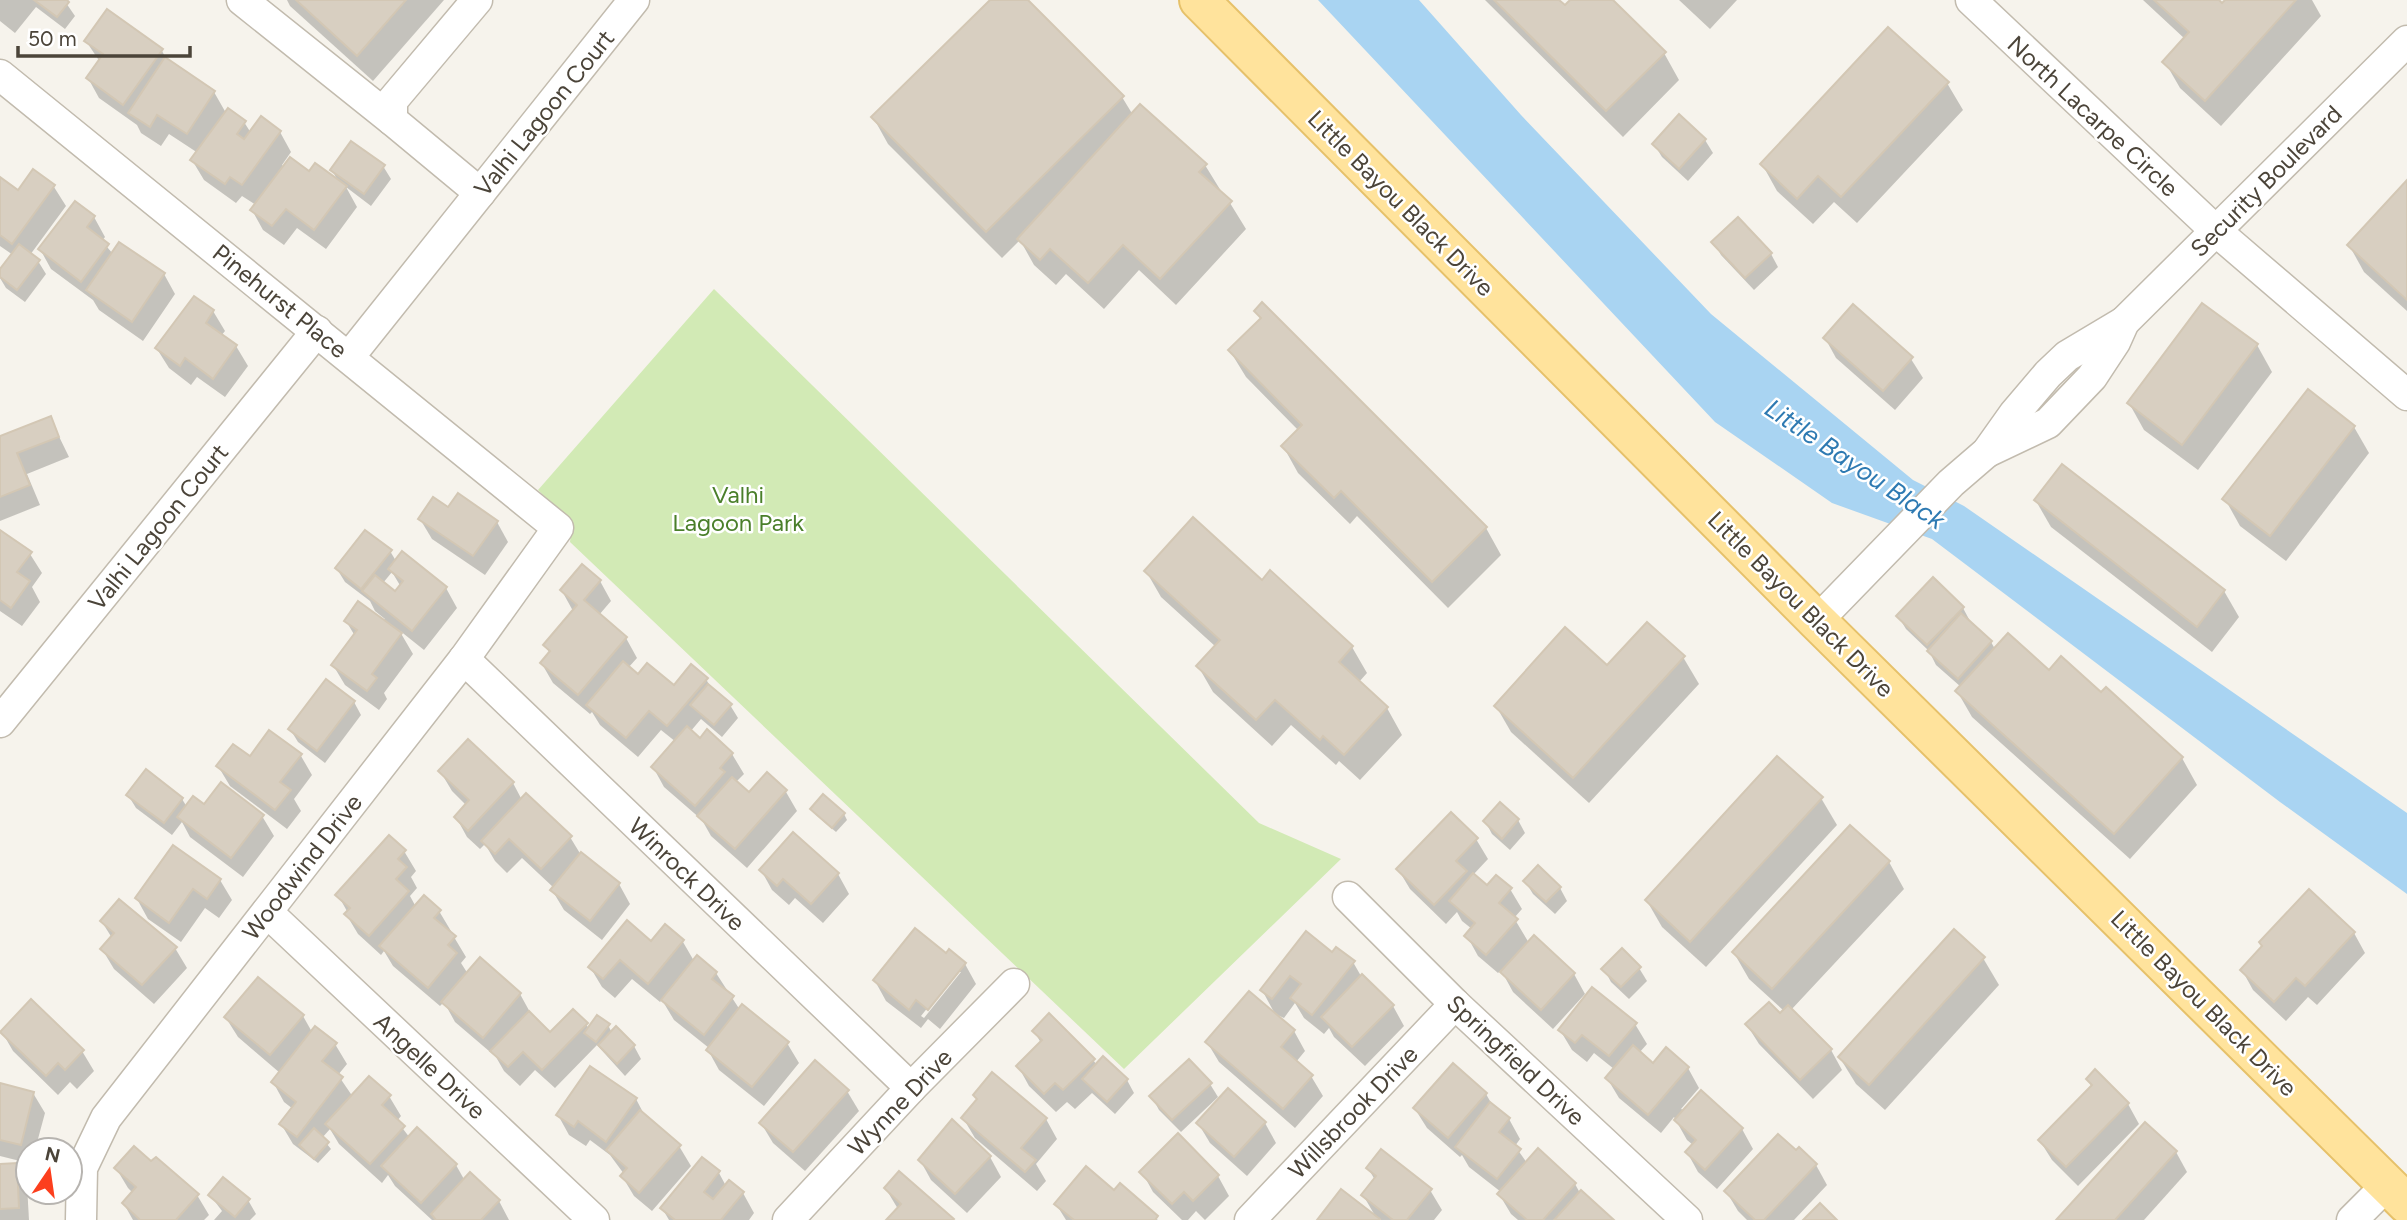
<svg xmlns="http://www.w3.org/2000/svg" width="2407" height="1220" viewBox="0 0 2407 1220" font-family="Figtree,sans-serif">
<rect width="100%" height="100%" fill="#f6f3ec"/>
<polygon fill="#d2eab5" points="714,289 1259,823 1341,859 1124,1069 570,542 572,525 538,490"/>
<polygon fill="#a9d4f2" points="1318,0 1419,0 1521,115 1711,314 1913,480 1964,506 2407,813 2407,894 2280,802 1932,539 1832,503 1715,422"/>
<g fill="#0003" fill-rule="evenodd">
<polygon points="0,0 64,0 75,16 65,29 36,7 15,33 0,21"/>
<polygon points="287,0 444,0 373,81 290,6"/>
<polygon points="992,0 1026,0 1122,97 1133,115 1205,165 1221,191 1230,203 1246,229 1176,305 1139,270 1104,309 1066,274 1056,285 1034,265 1020,240 1002,258 888,144 873,117"/>
<polygon points="1485,0 1557,0 1565,8 1572,0 1610,0 1664,53 1679,80 1623,137"/>
<polygon points="1679,0 1737,0 1710,29"/>
<polygon points="2143,0 2216,0 2222,5 2227,0 2312,0 2321,16 2221,126 2180,88 2165,62 2185,39"/>
<polygon points="107,12 162,51 168,62 214,92 226,113 244,122 251,133 280,132 291,152 282,165 284,167 339,183 332,170 383,166 391,179 371,206 346,187 357,207 326,249 297,228 284,245 263,230 252,210 256,205 242,196 236,203 204,180 192,160 198,153 169,134 161,146 141,133 137,125 99,98 88,78 100,62 86,41"/>
<polygon points="1947,83 1963,110 1857,223 1834,202 1813,224 1777,191 1762,164"/>
<polygon points="1679,117 1705,140 1713,153 1688,181 1662,157 1654,144"/>
<polygon points="34,172 54,187 66,206 30,255 38,261 46,274 25,302 6,288 0,278 0,272 13,255 0,246 0,179 19,193"/>
<polygon points="2407,182 2407,311 2364,272 2349,245"/>
<polygon points="94,217 105,237 102,241 113,254 164,274 175,294 143,341 99,310 93,300 51,269 40,249"/>
<polygon points="1738,220 1771,254 1778,267 1754,290 1721,255 1714,242"/>
<polygon points="1262,305 1486,528 1501,555 1448,608 1357,516 1350,524 1298,473 1283,446 1299,431 1246,377 1230,351 1261,320 1256,311"/>
<polygon points="213,311 225,331 221,336 236,346 248,366 225,397 197,377 191,385 169,368 157,349"/>
<polygon points="1825,338 1911,359 1923,378 1895,410 1836,358"/>
<polygon points="2257,345 2272,372 2198,470 2144,430 2129,403"/>
<polygon points="50,418 69,457 27,474 40,505 0,521 0,438"/>
<polygon points="2354,427 2369,453 2286,561 2240,526 2225,499"/>
<polygon points="2036,501 2224,591 2239,617 2212,652 2051,527"/>
<polygon points="448,510 497,522 508,542 485,575 432,539 420,519"/>
<polygon points="0,532 30,554 42,573 32,587 40,602 22,626 0,611"/>
<path d="M390,551l6,10 50,27 11,20 -33,42 -25,-20 14,24 -29,39 3,6 -8,11 -34,-25 -12,-20 22,-29 -9,-15h37l2,-2 -10,-8 -5,-10 -25,-19 -8,-13zM392,572l9,15 -5,6 -13,-10z"/>
<polygon points="1146,571 1262,582 1352,647 1367,673 1359,682 1387,708 1402,735 1360,780 1339,761 1336,765 1291,725 1272,746 1213,692 1198,666 1216,647 1161,597"/>
<polygon points="600,581 611,601 599,615 626,638 637,658 628,668 638,676 674,688 706,679 712,690 730,705 738,718 722,737 701,719 690,732 700,740 732,754 744,774 736,782 749,794 767,775 786,792 797,811 747,868 711,836 702,820 664,787 653,767 676,742 661,730 638,757 600,725 592,712 590,714 553,683 542,664 550,654 545,645 573,611 562,591"/>
<polygon points="1963,608 1970,621 1968,623 1991,642 1995,649 2102,694 2106,690 2182,758 2197,785 2130,859 1972,717 1957,691 1961,687 1936,665 1929,651 1906,629 1898,616"/>
<polygon points="1683,657 1699,684 1589,803 1511,732 1496,706 1607,667"/>
<polygon points="354,702 361,715 325,763 298,742 290,729"/>
<polygon points="468,741 513,783 522,800 570,837 581,855 619,884 630,904 602,940 564,910 552,890 554,888 522,858 507,873 495,861 485,844 480,849 467,837 456,817 467,806 452,791 440,771"/>
<polygon points="301,756 312,775 294,799 301,811 287,829 230,786 218,766 250,758"/>
<polygon points="128,795 182,799 187,807 204,806 262,816 274,836 243,877 190,837 182,822 172,835 136,808"/>
<polygon points="1821,798 1837,825 1706,967 1662,927 1647,901"/>
<polygon points="1500,805 1518,820 1525,833 1510,850 1492,834 1485,821"/>
<polygon points="813,809 844,814 847,820 836,832 816,815"/>
<polygon points="1476,839 1488,859 1473,875 1487,888 1510,889 1522,909 1514,918 1529,943 1574,974 1585,994 1553,1029 1513,992 1501,970 1498,973 1478,956 1467,936 1472,929 1462,921 1457,912 1446,924 1410,889 1398,869"/>
<polygon points="173,847 220,880 232,900 219,918 205,908 181,942 148,919 137,899"/>
<polygon points="404,851 416,871 411,877 417,888 410,896 416,907 439,911 451,931 449,933 454,937 466,957 461,963 468,974 520,994 531,1014 550,1034 586,1024 589,1029 608,1025 612,1033 634,1046 641,1059 625,1076 597,1045 555,1088 535,1070 520,1086 504,1071 496,1057 455,1022 444,1002 440,1006 393,966 384,951 381,955 358,934 346,914 348,913 338,895"/>
<polygon points="1889,862 1904,889 1791,1010 1831,1050 1842,1070 1813,1099 1759,1044 1747,1025 1780,1015 1784,1011 1749,979 1734,953"/>
<polygon points="761,870 838,874 849,894 823,923 795,898 789,905 772,890"/>
<polygon points="1525,881 1560,888 1567,901 1555,914 1533,894"/>
<polygon points="102,922 175,948 187,968 154,1004 114,969 102,949 112,938"/>
<polygon points="2354,933 2365,953 2317,1005 2308,997 2286,1021 2253,990 2242,970"/>
<polygon points="683,942 694,961 716,973 740,1010 787,1043 799,1063 764,1106 719,1070 708,1050 709,1048 674,1020 662,1000 660,1002 632,979 615,998 602,987 590,967 652,943"/>
<polygon points="1333,954 1353,962 1361,976 1393,1006 1404,1026 1365,1066 1334,1037 1329,1028 1324,1034 1304,1018 1295,1003 1284,1018 1275,1014 1262,990"/>
<path d="M946,956l19,8 11,20 -36,45 -12,-10 -7,9 -35,-27 -11,-20zM956,972h5l-37,46 -3,-2z"/>
<polygon points="1983,958 1999,985 1885,1110 1856,1084 1840,1058"/>
<polygon points="1639,968 1647,981 1629,999 1611,982 1604,969"/>
<polygon points="303,1016 312,1032 335,1044 347,1064 338,1075 353,1097 389,1096 401,1116 397,1121 410,1138 456,1165 465,1181 499,1201 509,1220 432,1220 395,1186 388,1175 382,1183 339,1144 330,1129 322,1138 331,1149 318,1163 293,1144 281,1124 293,1109 284,1102 273,1082 280,1073 238,1037 226,1018"/>
<polygon points="1635,1024 1647,1044 1639,1053 1653,1065 1688,1068 1699,1088 1681,1109 1742,1129 1753,1149 1717,1189 1698,1172 1687,1152 1693,1145 1687,1140 1674,1117 1661,1133 1619,1098 1607,1078 1614,1069 1594,1053 1587,1062 1572,1050 1560,1030"/>
<polygon points="1034,1031 1093,1060 1097,1065 1103,1058 1127,1080 1134,1093 1115,1114 1092,1093 1075,1109 1067,1102 1056,1112 1029,1086 1018,1066 1041,1043"/>
<polygon points="1294,1031 1305,1051 1296,1062 1311,1076 1323,1096 1295,1128 1219,1062 1207,1042"/>
<polygon points="2,1032 82,1051 94,1071 77,1089 70,1082 58,1095 13,1051"/>
<polygon points="2088,1079 2128,1104 2139,1124 2078,1186 2052,1160 2040,1141 2092,1088"/>
<polygon points="1210,1084 1218,1097 1181,1132 1159,1110 1152,1097"/>
<polygon points="0,1085 33,1093 45,1113 35,1150 28,1150 28,1163 0,1156"/>
<polygon points="847,1091 859,1111 805,1171 773,1143 761,1123"/>
<polygon points="1486,1094 1494,1108 1509,1119 1520,1139 1515,1146 1527,1163 1575,1184 1580,1193 1611,1220 1518,1220 1511,1214 1499,1194 1501,1192 1469,1167 1462,1155 1460,1157 1427,1128 1415,1109"/>
<polygon points="636,1099 646,1118 679,1146 691,1166 652,1211 634,1196 622,1176 624,1174 610,1155 590,1140 586,1146 569,1135 558,1115"/>
<polygon points="963,1118 1046,1119 1057,1139 1036,1164 1046,1181 1037,1191 975,1138"/>
<polygon points="1198,1123 1265,1123 1276,1143 1247,1176 1210,1143"/>
<polygon points="2145,1124 2176,1152 2187,1172 2144,1220 2058,1220"/>
<polygon points="1796,1153 1816,1165 1827,1185 1794,1220 1747,1220 1738,1211 1726,1191"/>
<polygon points="990,1157 1001,1177 967,1213 931,1180 920,1160"/>
<polygon points="702,1159 719,1173 726,1186 743,1193 754,1213 749,1220 669,1220 662,1208"/>
<polygon points="0,1165 16,1165 27,1185 29,1220 0,1220"/>
<polygon points="116,1168 197,1195 209,1215 204,1220 133,1220 124,1204 133,1193 128,1188"/>
<polygon points="1368,1168 1430,1190 1442,1210 1434,1220 1381,1220 1376,1216 1378,1220 1319,1220 1377,1219 1363,1195 1375,1180"/>
<polygon points="1142,1172 1218,1176 1229,1196 1205,1220 1196,1211 1188,1220 1182,1220 1153,1192"/>
<polygon points="886,1189 952,1220 888,1220 898,1209"/>
<polygon points="1115,1192 1158,1220 1066,1220 1056,1204"/>
<polygon points="210,1195 248,1200 256,1214 250,1220 214,1220 222,1211"/>
</g>
<g fill="#d8cfc1" stroke="#d3c7b4" stroke-width="2">
<polygon points="34,0 67,0 69,2 57,17"/>
<polygon points="296,0 406,0 357,56"/>
<polygon points="990,0 1028,0 1124,96 986,232 871,117"/>
<polygon points="1494,0 1559,0 1565,5 1570,0 1613,0 1666,52 1606,111"/>
<polygon points="2154,0 2219,0 2222,3 2225,0 2296,0 2205,101 2162,62 2189,32"/>
<polygon points="107,9 163,49 123,105 86,78 103,54 84,41"/>
<polygon points="1888,27 1949,82 1841,197 1818,176 1797,199 1760,164"/>
<polygon points="165,57 215,91 187,134 157,115 150,127 128,113"/>
<polygon points="1140,104 1207,164 1199,172 1232,201 1160,279 1123,245 1088,283 1050,249 1040,260 1017,239"/>
<polygon points="228,108 246,121 237,134 244,139 261,116 281,131 242,185 230,177 225,184 190,160"/>
<polygon points="1679,114 1706,139 1679,169 1652,144"/>
<polygon points="351,141 385,165 364,194 330,170"/>
<polygon points="290,157 309,171 315,163 347,186 314,230 286,209 272,226 250,210"/>
<polygon points="33,169 55,185 12,244 0,235 0,177 18,190"/>
<polygon points="2407,180 2407,300 2347,245"/>
<polygon points="75,201 95,216 87,227 109,244 81,282 38,249"/>
<polygon points="1738,217 1772,253 1745,278 1711,242"/>
<polygon points="119,242 165,273 132,322 86,290"/>
<polygon points="19,244 40,260 17,290 0,277 0,269"/>
<polygon points="194,296 214,310 206,323 237,345 213,379 185,358 180,366 155,348"/>
<polygon points="1262,302 1487,527 1432,582 1341,491 1334,498 1281,446 1302,425 1228,350 1261,318 1254,311"/>
<polygon points="2202,303 2258,344 2182,445 2127,403"/>
<polygon points="1853,304 1913,357 1883,391 1823,338"/>
<polygon points="2308,389 2355,426 2270,536 2222,499"/>
<polygon points="51,416 59,437 17,453 30,485 0,497 0,436"/>
<polygon points="2062,464 2225,590 2197,627 2034,500"/>
<polygon points="458,493 498,521 473,556 418,519 433,497 448,507"/>
<polygon points="1193,517 1262,580 1270,570 1353,646 1339,662 1388,707 1344,755 1323,736 1320,740 1275,700 1256,720 1196,666 1220,640 1144,571"/>
<polygon points="0,530 32,552 17,572 30,581 11,608 0,600"/>
<polygon points="365,530 392,550 361,589 335,568"/>
<polygon points="402,551 447,587 412,631 362,591 375,575 395,591 403,581 388,569"/>
<polygon points="582,564 601,580 584,600 627,637 578,695 540,663 550,651 543,645 577,605 560,590"/>
<polygon points="1933,577 1964,607 1927,645 1896,616"/>
<polygon points="358,601 402,633 372,674 377,678 367,691 331,665 357,630 344,621"/>
<polygon points="1961,613 1992,641 1958,679 1927,651"/>
<polygon points="1647,622 1685,656 1573,778 1494,706 1565,627 1607,665"/>
<polygon points="2008,633 2049,670 2061,656 2101,692 2106,687 2183,757 2114,834 1955,691"/>
<polygon points="623,661 638,674 647,663 674,685 691,664 708,678 667,726 649,711 626,738 586,705"/>
<polygon points="326,679 355,701 317,751 288,729"/>
<polygon points="708,684 732,704 714,725 690,705"/>
<polygon points="687,726 700,738 707,729 733,753 720,768 725,772 695,806 651,767"/>
<polygon points="269,730 302,754 280,782 291,790 275,810 216,766 233,744 250,756"/>
<polygon points="468,739 514,782 468,831 454,817 469,800 438,771"/>
<polygon points="1777,756 1823,797 1690,942 1645,900"/>
<polygon points="146,769 183,798 164,823 126,795"/>
<polygon points="767,772 787,790 735,849 697,816 732,777 749,792"/>
<polygon points="221,782 264,815 231,858 177,817 193,796 204,804"/>
<polygon points="526,793 572,836 541,869 509,839 495,854 481,841"/>
<polygon points="823,794 845,813 832,828 810,809"/>
<polygon points="1500,802 1519,819 1502,839 1483,821"/>
<polygon points="1451,812 1478,838 1456,861 1467,871 1434,905 1396,869"/>
<polygon points="1850,825 1890,861 1772,989 1732,952"/>
<polygon points="793,832 839,873 811,904 783,879 777,886 759,870"/>
<polygon points="389,835 406,850 398,859 407,867 396,879 409,891 369,936 344,914 350,908 335,895"/>
<polygon points="173,845 221,879 207,899 193,889 169,923 135,898"/>
<polygon points="581,852 620,883 590,921 550,890"/>
<polygon points="1538,865 1561,887 1546,902 1523,881"/>
<polygon points="1473,873 1487,885 1496,875 1512,888 1499,903 1518,919 1486,955 1464,936 1475,923 1449,901"/>
<polygon points="2309,889 2355,932 2305,986 2296,978 2274,1002 2240,970 2262,946 2259,942"/>
<polygon points="424,895 441,910 434,918 456,936 448,945 457,953 428,988 379,946"/>
<polygon points="119,899 177,947 142,985 100,949 114,933 100,921"/>
<polygon points="627,920 651,941 665,924 684,940 648,984 620,960 603,979 588,967"/>
<polygon points="915,928 946,953 949,949 966,963 928,1010 916,1000 909,1010 873,980"/>
<polygon points="1954,929 1985,957 1869,1085 1838,1057"/>
<polygon points="1306,931 1332,952 1336,947 1355,961 1312,1015 1290,998 1301,984 1290,976 1272,999 1260,990"/>
<polygon points="1534,935 1575,973 1541,1010 1500,972"/>
<polygon points="1622,948 1641,967 1621,987 1601,969"/>
<polygon points="697,955 717,972 712,979 734,996 704,1035 661,1000"/>
<polygon points="480,957 521,993 483,1038 441,1002"/>
<polygon points="1362,974 1394,1005 1352,1047 1321,1017"/>
<polygon points="258,977 304,1015 270,1055 224,1017"/>
<polygon points="1592,987 1637,1023 1609,1056 1582,1035 1575,1043 1558,1030"/>
<polygon points="1249,991 1295,1030 1281,1047 1313,1075 1283,1109 1205,1042"/>
<polygon points="31,999 84,1050 65,1070 58,1063 46,1076 0,1032"/>
<polygon points="1769,1002 1780,1013 1788,1005 1832,1049 1800,1080 1745,1024"/>
<polygon points="742,1004 789,1042 752,1087 706,1050"/>
<polygon points="573,1009 588,1023 542,1070 523,1052 508,1067 490,1051 529,1011 550,1032"/>
<polygon points="1049,1013 1095,1059 1063,1090 1055,1083 1044,1094 1016,1066 1042,1040 1032,1031"/>
<polygon points="597,1015 610,1024 596,1042 584,1033"/>
<polygon points="315,1026 337,1043 322,1061 343,1077 297,1137 279,1124 296,1102 271,1082"/>
<polygon points="616,1026 635,1045 617,1064 598,1045"/>
<polygon points="1633,1045 1653,1063 1666,1047 1689,1067 1648,1115 1605,1078"/>
<polygon points="1103,1056 1128,1079 1107,1102 1082,1079"/>
<polygon points="1189,1059 1212,1083 1172,1120 1149,1096"/>
<polygon points="815,1060 849,1090 793,1152 759,1123"/>
<polygon points="1453,1063 1487,1093 1448,1138 1413,1108"/>
<polygon points="590,1066 637,1098 606,1142 578,1121 574,1127 556,1115"/>
<polygon points="2095,1069 2129,1103 2066,1167 2038,1140 2092,1085 2086,1079"/>
<polygon points="992,1072 1047,1118 1021,1148 1036,1160 1025,1172 961,1118 977,1099 973,1095"/>
<polygon points="369,1076 391,1095 382,1105 405,1126 370,1164 325,1124"/>
<polygon points="0,1083 34,1092 21,1145 0,1140"/>
<polygon points="1228,1088 1266,1122 1234,1157 1196,1123"/>
<polygon points="1701,1090 1743,1128 1705,1170 1685,1152 1696,1140 1674,1120"/>
<polygon points="1490,1102 1510,1118 1499,1132 1521,1149 1497,1179 1455,1147"/>
<polygon points="640,1110 681,1145 639,1193 620,1176 627,1168 606,1150"/>
<polygon points="952,1119 991,1156 955,1194 918,1160"/>
<polygon points="2145,1122 2177,1151 2115,1220 2056,1220"/>
<polygon points="417,1127 457,1164 421,1203 381,1166"/>
<polygon points="314,1128 329,1142 314,1159 299,1145"/>
<polygon points="1178,1133 1219,1175 1193,1201 1184,1192 1172,1204 1139,1172"/>
<polygon points="1778,1134 1796,1150 1799,1147 1817,1164 1764,1220 1755,1220 1724,1191"/>
<polygon points="134,1146 151,1161 156,1157 199,1194 176,1220 140,1220 122,1203 136,1187 114,1168"/>
<polygon points="1538,1148 1576,1183 1543,1220 1527,1220 1497,1194"/>
<polygon points="1381,1149 1432,1189 1407,1220 1393,1220 1361,1195 1376,1176 1366,1168"/>
<polygon points="702,1157 720,1171 704,1192 713,1199 729,1180 744,1192 721,1220 675,1220 660,1208"/>
<polygon points="17,1163 19,1208 0,1209 0,1164"/>
<polygon points="1086,1166 1114,1190 1120,1183 1158,1216 1155,1220 1074,1220 1054,1204"/>
<polygon points="899,1171 954,1219 953,1220 886,1220 901,1204 884,1188"/>
<polygon points="470,1172 500,1200 481,1220 436,1220 431,1214"/>
<polygon points="223,1177 250,1199 235,1217 208,1195"/>
<polygon points="1341,1189 1380,1219 1379,1220 1317,1220"/>
<polygon points="1581,1190 1614,1220 1554,1220"/>
<polygon points="1820,1203 1837,1220 1803,1220"/>
</g>
<g fill="none" stroke-linecap="round" stroke-linejoin="round">
<defs>
<g id="minor">
<polyline points="242,0 392,120"/>
<polyline points="477,0 392,101 392,120 480,193"/>
<polyline points="1971,0 2216,231 2407,395"/>
<polyline points="0,75 558,528 464,659 106,1118 82,1168 81,1220"/>
<polyline points="349,357 634,0"/>
<polyline points="1987,452 2048,423 2092,377 2115,342 2124,322 2407,41"/>
<polyline points="1817,621 1951,483 1987,452 2014,414 2048,374 2067,356 2124,322"/>
<polyline points="464,659 911,1088"/>
<polyline points="0,722 317,331"/>
<polyline points="1348,897 1455,1004 1687,1220"/>
<polyline points="267,912 594,1220"/>
<polyline points="788,1220 911,1088 1014,984"/>
<polyline points="1250,1220 1455,1004"/>
<polyline points="2352,1220 2387,1185"/>
</g>
<polyline id="major" points="1199,0 1817,621 2407,1204"/>
</defs>
<use href="#minor" stroke="#c2bbae" stroke-width="33"/>
<use href="#major" stroke="#e6c16a" stroke-width="42"/>
<use href="#minor" stroke="#fff" stroke-width="30"/>
<use href="#major" stroke="#ffe39c" stroke-width="38"/>
</g>
<g text-anchor="middle" dominant-baseline="central" stroke-width="5" stroke-linejoin="round" paint-order="stroke">
<g font-size="24" fill="#4b4439" stroke="#fff">
<text transform="translate(544 113) rotate(-51)">Valhi Lagoon Court</text>
<text transform="translate(2093 116) rotate(43)">North Lacarpe Circle</text>
<text transform="translate(2266 181) rotate(-45)">Security Boulevard</text>
<text transform="translate(1401 203) rotate(45)">Little Bayou Black Drive</text>
<text transform="translate(280 301) rotate(39)">Pinehurst Place</text>
<text transform="translate(158 527) rotate(-51)">Valhi Lagoon Court</text>
<text transform="translate(1801 604) rotate(45)">Little Bayou Black Drive</text>
<text transform="translate(302 867) rotate(-52)">Woodwind Drive</text>
<text transform="translate(687 874) rotate(44)">Winrock Drive</text>
<text transform="translate(2204 1003) rotate(45)">Little Bayou Black Drive</text>
<text transform="translate(1516 1060) rotate(43)">Springfield Drive</text>
<text transform="translate(430 1066) rotate(43)">Angelle Drive</text>
<text transform="translate(900 1102) rotate(-46)">Wynne Drive</text>
<text transform="translate(1353 1112) rotate(-46)">Willsbrook Drive</text>
</g>
<g font-size="24" fill="#4a7f2a" stroke="#fff">
<text x="738" y="494">Valhi<tspan x="738" dy="28">Lagoon Park</tspan></text>
</g>
<g font-size="26" font-style="italic" fill="#2e7ab2" stroke="#fff">
<text transform="translate(1855 464) rotate(34)">Little Bayou Black</text>
</g>
</g>
<g transform="translate(49 1171) rotate(13)"><circle r="33" fill="#ffffff" stroke="#b7b4b0" stroke-width="2"/>
<path d="M0-5L12 26L0 18L-12 26Z" fill="#fc3f1d"/>
<text y="-10" font-size="19" font-weight="bold" text-anchor="middle" fill="#4b4439">N</text>
</g>
<path d="M18 46v10h172v-10" fill="none" stroke="#4b4439" stroke-width="3.5"/>
<text x="28" y="46" font-size="21" fill="#4b4439" stroke="#ffffff" stroke-width="5" paint-order="stroke">50 m</text>
</svg>
